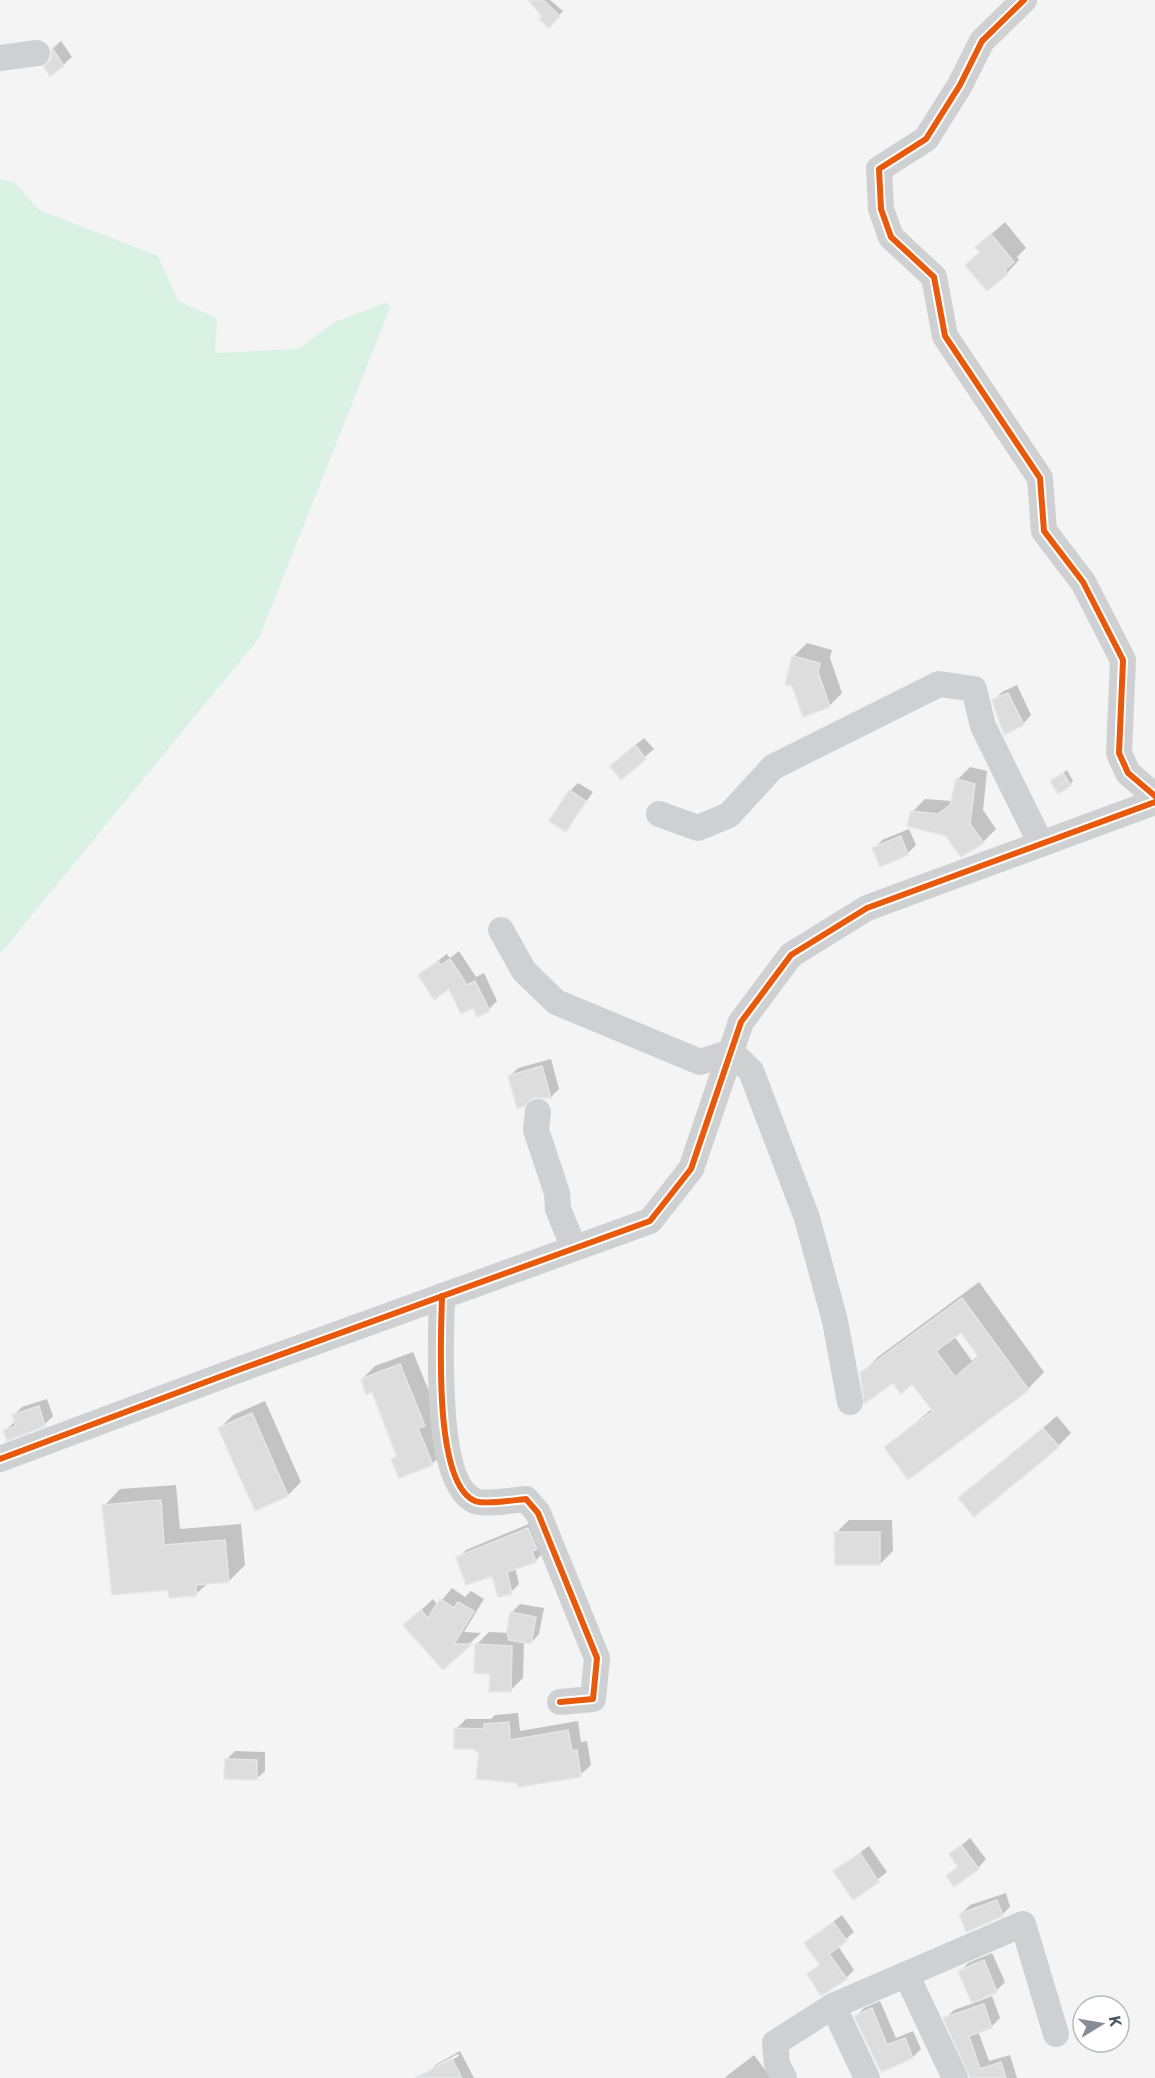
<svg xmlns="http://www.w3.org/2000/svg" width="1155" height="2078" viewBox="0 0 1155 2078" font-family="Roboto,sans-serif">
<rect width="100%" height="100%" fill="#f4f4f4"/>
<polygon fill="#d9f2e3" points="0,180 14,182 39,210 158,256 178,301 217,318 215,353 298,349 335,322 387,302 390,308 259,638 0,954"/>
<g fill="#0003" fill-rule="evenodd">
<polygon points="530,0 550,0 563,11 549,26"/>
<polygon points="61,41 72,57 63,65 53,59 52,49"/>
<polygon points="1005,222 1026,248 1017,257 1019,260 1007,273 967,265 981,251 977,247"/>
<polygon points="807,643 832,650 830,658 842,693 829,706 786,683 794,656"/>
<polygon points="1017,685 1031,715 1023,724 994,701 1002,692"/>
<polygon points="644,738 654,749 621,778 620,758"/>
<polygon points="970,767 987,771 983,810 996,829 983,842 912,812 925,799 952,801 957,780"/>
<polygon points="1067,770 1073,781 1070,785 1052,781"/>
<polygon points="578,783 593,792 566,830 570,791"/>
<polygon points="909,829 916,845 907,854 874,849 882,840"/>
<polygon points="459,951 476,977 484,973 497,1001 489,1009 473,1006 450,987 419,975 447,954 450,958"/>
<polygon points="551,1059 559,1089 551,1097 532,1097 510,1076 518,1068"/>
<path d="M979,1282l65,90 -16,17 -142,59 47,-40 -20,-26 -20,-1 -32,-7 17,-17zM962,1331l17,24 -7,6 -18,-25z"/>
<polygon points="413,1352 437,1411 445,1451 432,1464 393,1459 398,1455 373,1390 362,1379 375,1366"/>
<polygon points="47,1399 53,1416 44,1425 5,1430 16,1421 14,1415 22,1407"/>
<polygon points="265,1401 301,1482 288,1495 255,1509 220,1428 233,1415"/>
<polygon points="1057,1416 1071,1433 1058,1446 960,1498"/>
<polygon points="176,1485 180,1529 241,1524 245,1565 229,1581 208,1583 196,1594 169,1589 104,1506 120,1489"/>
<polygon points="849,1520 892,1520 893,1551 880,1564 836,1533"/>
<polygon points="536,1521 543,1553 535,1561 515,1568 519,1584 511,1592 493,1574 458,1558 466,1550"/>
<polygon points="452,1588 465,1597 471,1591 484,1599 464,1632 481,1633 443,1668 417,1614 433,1599 438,1605"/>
<polygon points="520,1604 544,1608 539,1634 531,1643 524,1641 523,1678 510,1691 491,1673 476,1645 489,1632 509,1633 511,1613"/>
<polygon points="518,1713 520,1731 578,1721 581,1742 587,1741 591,1765 580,1775 519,1782 456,1729 466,1719 491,1719 495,1715"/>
<polygon points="235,1751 265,1752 265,1771 256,1779 226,1760"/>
<polygon points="970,1838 986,1859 978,1868 948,1876 959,1865 951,1854"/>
<polygon points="869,1846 887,1872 854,1898 835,1871"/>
<polygon points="1006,1893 1010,1907 1002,1915 961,1914 970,1905"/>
<polygon points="842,1915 854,1932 838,1946 854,1970 846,1978 809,1974 820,1964 806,1943"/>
<polygon points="992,1953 1005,1982 996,1991 976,1999 977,2002 992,1996 1000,2018 992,2026 978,2031 989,2061 1010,2055 1017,2078 971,2078 945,2019 954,2010 974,2003 960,1972 968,1963"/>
<polygon points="880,2001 896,2038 913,2031 921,2049 913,2057 882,2070 856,2016 864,2008"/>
<path d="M460,2051l14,27h-42l-3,-6 8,-8zM458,2054l1,2 -22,12v-3z"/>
<polygon points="754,2055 771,2078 725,2078 728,2075"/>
</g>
<g fill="#ddddde" stroke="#e5e6e7" stroke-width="1.5" fill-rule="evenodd">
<polygon points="528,0 543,0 560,16 549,28 539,19 542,16"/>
<polygon points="52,48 64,66 50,76 43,66 51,59"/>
<polygon points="991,234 1014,262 1005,270 1008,274 987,291 965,265 980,252 975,247"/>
<polygon points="792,656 820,663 818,672 830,707 803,717 792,686 785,685"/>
<polygon points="1008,693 1024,725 1004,735 992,700"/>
<polygon points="635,745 646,759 621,780 610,766"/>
<polygon points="1063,773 1071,786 1058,794 1050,781"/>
<polygon points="956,779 975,784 970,824 984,843 961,857 946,836 907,826 911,811 938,814 950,805"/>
<polygon points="569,790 586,801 566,832 549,821"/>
<polygon points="901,836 908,855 880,867 872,848"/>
<polygon points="450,959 467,985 475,981 490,1011 477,1017 473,1008 461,1014 449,989 434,1000 418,975 438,961 441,965"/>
<polygon points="542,1066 551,1098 533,1098 525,1106 517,1108 508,1076"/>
<path d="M962,1298l67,92 -121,90 -24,-33 49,-36 -21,-27 -11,10 -8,-11 -29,21 -4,-31zM961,1333l18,24 -24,20 -19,-26z"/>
<polygon points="400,1364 425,1426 418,1428 433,1465 399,1478 391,1459 397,1457 372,1392 366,1395 361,1379"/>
<polygon points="39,1406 45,1426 7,1441 3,1430 16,1426 12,1415"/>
<polygon points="252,1413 288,1496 255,1511 218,1428"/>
<polygon points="1043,1428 1059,1447 974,1517 958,1498"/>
<polygon points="161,1500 164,1545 225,1540 229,1582 196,1585 196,1596 169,1598 168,1590 112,1595 102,1505"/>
<polygon points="528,1528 537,1549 532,1551 536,1562 507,1572 512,1594 498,1597 492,1576 466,1585 456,1557"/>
<polygon points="834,1532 880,1532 880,1565 835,1565"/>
<polygon points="440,1599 454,1608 458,1602 474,1611 454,1644 472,1644 443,1670 403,1625 421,1610 428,1618"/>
<polygon points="510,1612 536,1617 531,1644 509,1640 507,1631"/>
<polygon points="475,1644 512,1646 511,1692 489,1692 490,1674 474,1673"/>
<polygon points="509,1722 510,1740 568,1730 572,1751 577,1750 581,1777 518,1787 517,1783 476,1779 479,1752 475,1752 475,1749 454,1749 454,1728 484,1729 484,1724"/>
<polygon points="225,1759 257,1760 257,1780 224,1779"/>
<polygon points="961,1845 979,1869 954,1887 946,1876 958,1867 949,1854"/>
<polygon points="860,1853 879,1882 853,1900 833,1871"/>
<polygon points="997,1900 1003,1916 966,1932 959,1914"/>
<polygon points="833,1922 847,1941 829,1954 847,1979 821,1996 807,1974 820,1965 804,1943"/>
<polygon points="984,1960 997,1992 972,2003 958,1971"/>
<polygon points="984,2004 992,2028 969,2036 980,2069 1001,2062 1006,2078 970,2078 943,2018"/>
<polygon points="872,2008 887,2045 905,2038 913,2058 881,2072 854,2016"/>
<polygon points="452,2059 462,2078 415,2078"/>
</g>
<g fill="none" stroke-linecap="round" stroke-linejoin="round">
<g stroke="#ced0d2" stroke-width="26">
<polyline points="1024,0 982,41 960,85 926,139 879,169 881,209 891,237 934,277 945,336 1040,478 1044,531 1083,582 1123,660 1119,753 1128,773 1155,796"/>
<polyline points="0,58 37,53"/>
<polyline points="659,814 698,828 729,815 773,767 939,684 974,689 983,726 1041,844"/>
<polyline points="501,930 524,971 556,1002 700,1062 731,1052 751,1071 807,1218 835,1321 850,1402"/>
<polyline points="538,1112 536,1130 557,1193 558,1209 574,1248"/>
<path d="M442,1296c-1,41 -9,187 33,205 10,4 39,-1 51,-2l12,14 59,145 -4,41 -33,3"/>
<polyline points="0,1459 238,1370 650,1221 691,1169 741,1022 791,955 867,908 1155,802"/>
<polyline points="907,1976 955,2078"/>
<polyline points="833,2006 867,2078"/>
<polyline points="784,2078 777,2064 775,2043 833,2006 1023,1924 1056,2034"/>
</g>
<defs>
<g id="cycleway">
<polyline points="1024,0 982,41 960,85 926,139 879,169 881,209 891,237 934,277 945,336 1040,478 1044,531 1083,582 1123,660 1119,753 1128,773 1155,796"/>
<path d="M442,1296c-1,41 -9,187 33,205 10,4 39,-1 51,-2l12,14 59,145 -4,41 -33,3"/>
<polyline points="0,1459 238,1370 650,1221 691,1169 741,1022 791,955 867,908 1155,802"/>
</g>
</defs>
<use href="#cycleway" stroke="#fff" stroke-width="10"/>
<use href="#cycleway" stroke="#e8590c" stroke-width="6"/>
</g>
<g transform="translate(1101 2024) rotate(79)"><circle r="28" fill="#ffffff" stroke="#b7bbc0" stroke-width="1.5"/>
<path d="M0-4.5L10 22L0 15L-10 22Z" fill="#868d94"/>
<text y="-9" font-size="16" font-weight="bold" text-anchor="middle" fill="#4a5661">K</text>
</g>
</svg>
